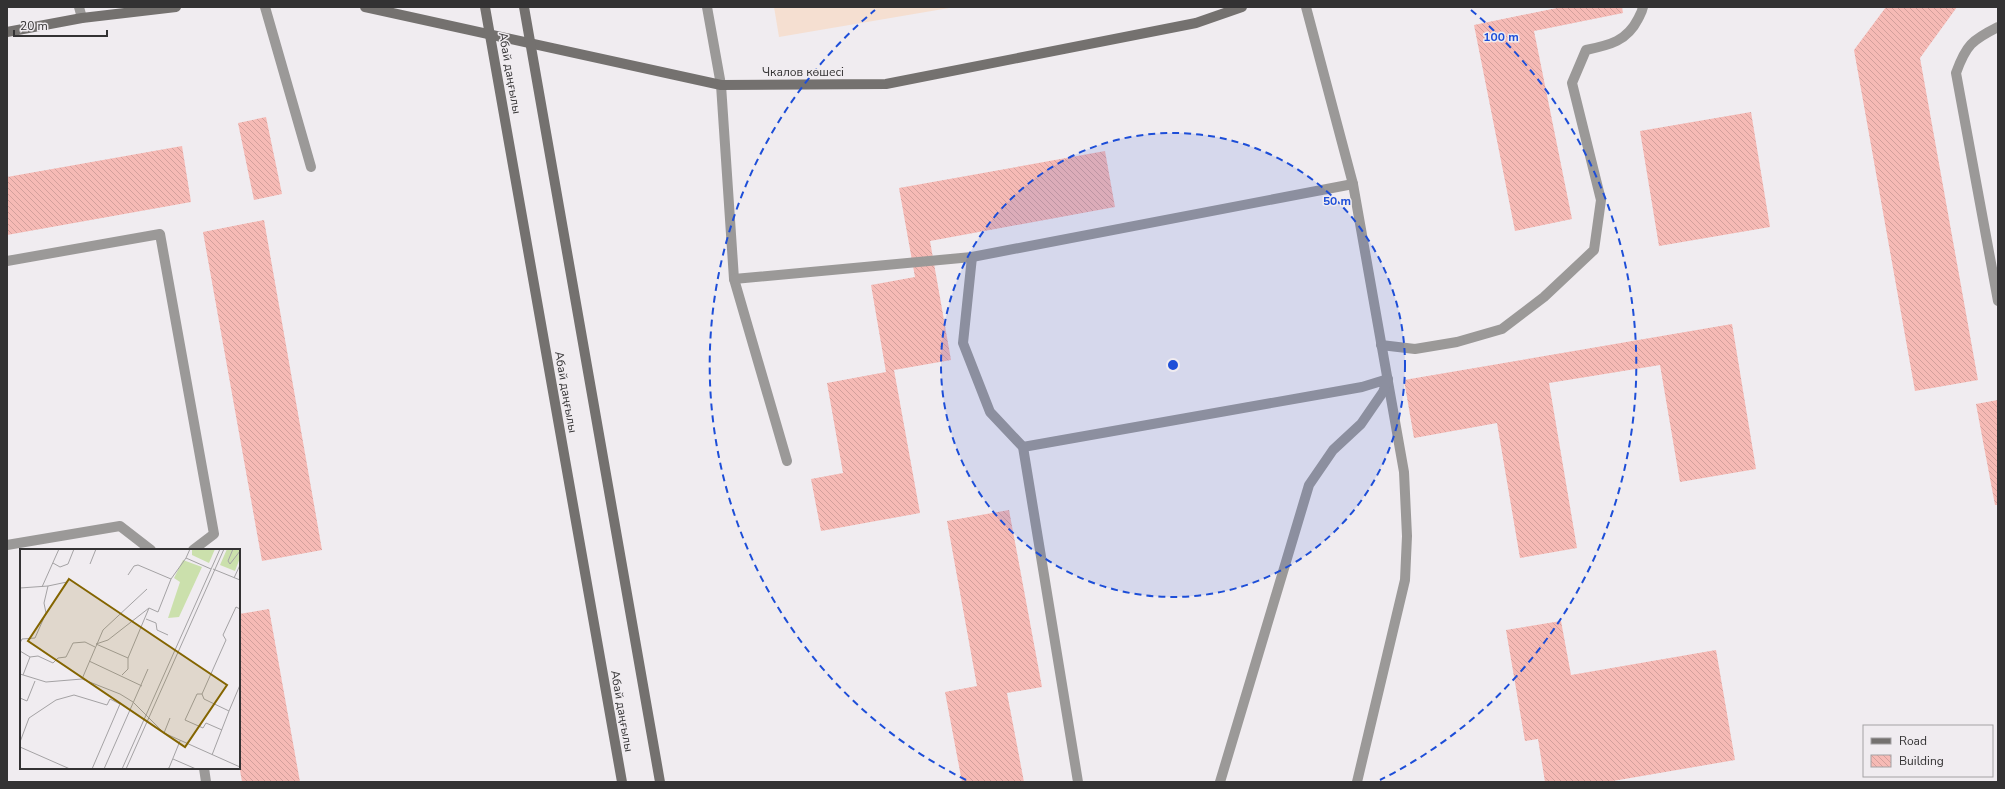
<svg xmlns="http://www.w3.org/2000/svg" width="2005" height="789" viewBox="0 0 2005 789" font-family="'Nunito Sans',sans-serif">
<defs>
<pattern id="building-back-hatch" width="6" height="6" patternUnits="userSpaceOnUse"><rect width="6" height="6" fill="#f6bab5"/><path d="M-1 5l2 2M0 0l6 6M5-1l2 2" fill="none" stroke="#d3a09c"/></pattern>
</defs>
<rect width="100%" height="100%" fill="#f0ecf0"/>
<polygon fill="#f5dfd1" points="774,7 955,7 779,37"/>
<g fill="url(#building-back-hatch)">
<polygon points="1562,7 1622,7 1623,13 1534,31 1572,219 1515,231 1474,25"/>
<polygon points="1886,7 1957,7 1920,58 1978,380 1915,391 1854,50"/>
<polygon points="1751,112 1770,227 1659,246 1640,131"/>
<polygon points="266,117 282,194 254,200 238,123"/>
<polygon points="182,146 191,202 7,235 7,177"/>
<polygon points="1105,151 1115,207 930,241 951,360 894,370 920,513 821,531 811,479 843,473 827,383 886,372 871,285 915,277 899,188"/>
<polygon points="264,220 322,550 262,561 203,232"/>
<polygon points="1732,324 1756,469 1680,482 1660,365 1549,383 1577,548 1520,558 1497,423 1414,438 1404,380"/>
<polygon points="1998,400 1998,505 1995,505 1976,404"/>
<polygon points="1009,510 1042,687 1007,693 1024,782 962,782 945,692 977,686 947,521"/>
<polygon points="269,609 300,782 242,782 239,764 239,614"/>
<polygon points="1561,621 1571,675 1716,650 1735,760 1607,782 1545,782 1538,739 1525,741 1506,630"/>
</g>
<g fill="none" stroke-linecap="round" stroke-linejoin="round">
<g stroke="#9b9998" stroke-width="10">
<polyline points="79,7 82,18"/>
<polyline points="265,7 311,167"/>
<polyline points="1306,7 1353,184 1404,472 1407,536 1405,580 1357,782"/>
<path d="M1998,27c-26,13 -32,18 -42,46l42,228"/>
<polyline points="721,85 734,279 787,461"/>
<polyline points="972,257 963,343 990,412 1023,447 1078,782"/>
<polyline points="7,261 160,234 214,534 193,550"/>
<polyline points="734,279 972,257 1353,184"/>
<path d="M1381,345l34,4 42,-7 45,-13 42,-32 50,-47 7,-50 -29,-117 14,-33c24,-5 41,-9 52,-31 2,-4 4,-7 5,-12"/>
<polyline points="1023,447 1362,387 1388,379 1383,392 1361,424 1333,450 1309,485 1220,782"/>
<polyline points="7,545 120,526 151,550"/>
<polyline points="204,768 206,782"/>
</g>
<polyline stroke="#9b9998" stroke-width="10" points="707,7 721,85"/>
<g stroke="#74716f" stroke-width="10">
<polyline points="365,7 721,85 886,84 1196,23 1242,7"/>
<polyline points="485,7 622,782"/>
<polyline points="524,7 660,782"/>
<polyline points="7,32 82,18 176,7"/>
</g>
</g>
<circle cx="1173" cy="365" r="232" fill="#1d4ed8" fill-opacity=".12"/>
<g fill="none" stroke="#1d4ed8" stroke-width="2" stroke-dasharray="7 5">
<circle cx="1173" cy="365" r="232"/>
<path d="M966 780A464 464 0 0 1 875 10M1471 10A464 464 0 0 1 1380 780"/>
</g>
<g text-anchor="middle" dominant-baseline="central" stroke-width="3" stroke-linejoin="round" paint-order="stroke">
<g font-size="12" fill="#333233" stroke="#f0ecf0">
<text x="803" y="72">Чкалов көшесі</text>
<text transform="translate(510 73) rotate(80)">Абай даңғылы</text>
<text transform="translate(566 392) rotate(80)">Абай даңғылы</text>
<text transform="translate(622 711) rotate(80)">Абай даңғылы</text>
</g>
</g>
<g transform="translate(20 549)">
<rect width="220" height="220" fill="#f0ecf0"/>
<path d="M172,0h23l-6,14 -17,-8zM207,0h13v9l-5,13 -15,-6zM163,11l19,7 -23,50 -11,1 12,-36 -6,-4z" fill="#cbe0ac"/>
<path fill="none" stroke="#a4a2a4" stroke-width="1" d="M170,0l-4,9 25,11M213,0l-5,12 2,3 10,-13M33,14l7,4 8,-3 6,-15M70,15l6,-15M193,20l27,11M108,26l6,-9 4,-1 33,14M214,29l6,-13M22,38l17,-38M0,39l28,-2 19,-4M126,70l10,4 1,7 11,5M0,94l2,-4 13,-1 11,-25 -2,-10 4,-17M0,102l10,6 -7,18M10,108l8,-1 15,7 5,-5 8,-1 7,-14 12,-1 10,5M108,109l-32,-14 12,-4 41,-32M69,112l53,25M0,125l26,8 36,-3 38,15 13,8 31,31 76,34M102,126l6,-6v-11l21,-50 9,4 13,-33 15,-21M62,130l21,-49 44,-41M182,145h-5l-12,26 18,8 3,-5 16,7M0,149l7,3 8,-20M209,162l11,-26M144,184l6,-15M0,193l9,-24 27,-18 18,-5 33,10 3,-6 10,5 -28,65M0,198l50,22M192,206l17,-44 -25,-12 -2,-5 24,-54 -3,-5 13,-28 4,2M153,210l23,10M84,220l44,-100M102,220l98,-220M106,220l98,-220M146,220l3,-1 11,-27"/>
<path fill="#846500" fill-opacity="0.15" stroke="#846500" stroke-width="2" d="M49,30l158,106 -42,62 -157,-106z"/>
<rect width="220" height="220" fill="none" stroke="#333233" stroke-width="2"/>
</g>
<circle cx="1173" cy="365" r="6" fill="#1d4ed8" stroke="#f0ecf0" stroke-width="2"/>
<g font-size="12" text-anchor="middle" font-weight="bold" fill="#1d4ed8" stroke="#f0ecf0" stroke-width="3" stroke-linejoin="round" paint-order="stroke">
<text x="1501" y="41">100 m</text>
<text x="1337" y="205">50 m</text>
</g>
<rect width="2005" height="789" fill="none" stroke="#333233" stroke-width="16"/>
<rect x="1863" y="725" width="130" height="52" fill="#f0ecf0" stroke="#a4a2a4"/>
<rect x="1871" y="738" width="20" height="6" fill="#74716f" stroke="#a4a2a4"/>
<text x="1899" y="745" font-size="12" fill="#333233">Road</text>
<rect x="1871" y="755" width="20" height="12" fill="url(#building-back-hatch)" stroke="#a4a2a4"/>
<text x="1899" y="765" font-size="12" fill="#333233">Building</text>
<path d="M14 30v6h93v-6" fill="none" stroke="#333233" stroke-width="2"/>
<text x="20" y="30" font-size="12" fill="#333233" stroke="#f0ecf0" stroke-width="3" paint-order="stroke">20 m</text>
</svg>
